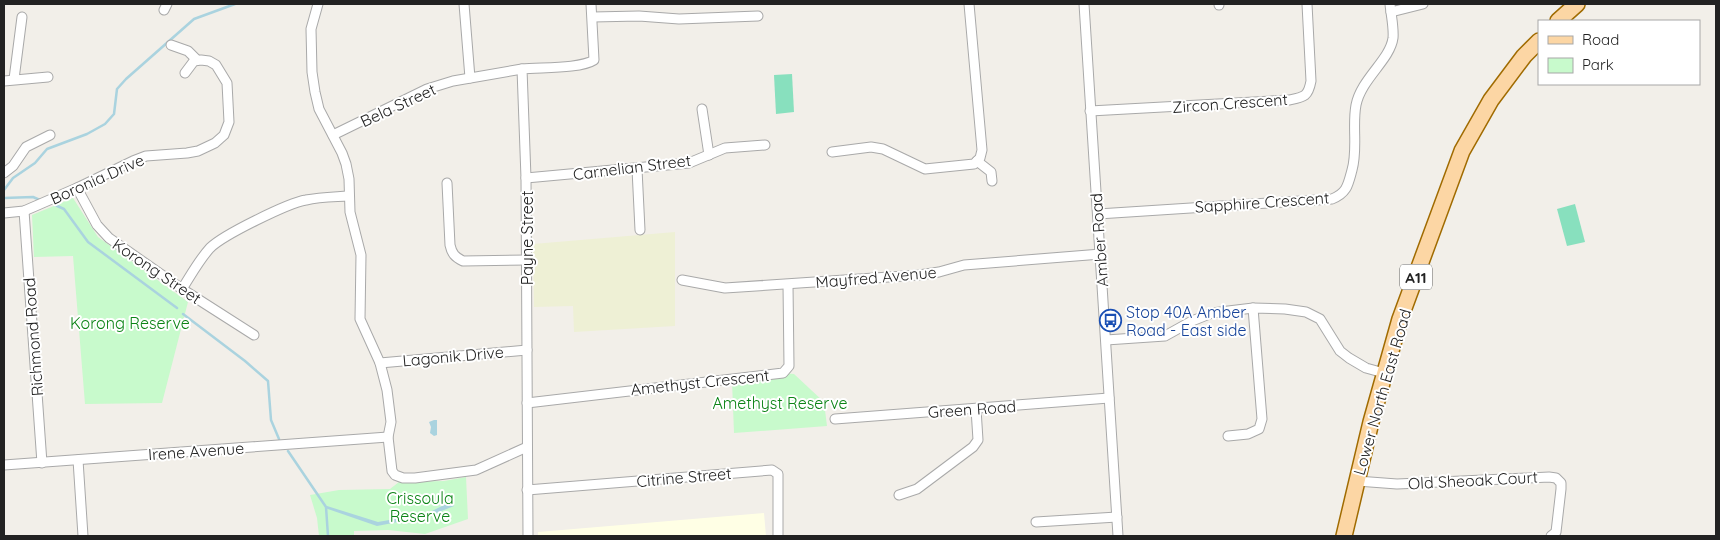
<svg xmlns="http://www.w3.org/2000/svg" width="1720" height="540" viewBox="0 0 1720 540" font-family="Quicksand,sans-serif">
<rect width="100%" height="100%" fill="#f2efe9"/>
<polygon fill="#ffffe5" points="764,513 766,536 538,536 538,532"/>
<polygon fill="#eef0d5" points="675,232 675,326 574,332 573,306 534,307 533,244"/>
<g fill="#c8facc">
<polygon points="73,198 98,237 188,302 162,403 85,404 73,256 34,257 32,215"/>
<polygon points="783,373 794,374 824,402 827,426 734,433 732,381"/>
<polygon points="466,477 468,519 425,534 388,530 354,531 354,536 319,536 317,518 310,495 339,490 390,489 399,482 444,481"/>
</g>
<g fill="#88e0be">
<polygon points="792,74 794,112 776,114 774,75"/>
<polygon points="1575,204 1585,242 1567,246 1557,209"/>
</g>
<g fill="#aad3df">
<polygon points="434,420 437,420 437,435 434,436 430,433 431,427 429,422"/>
<polygon points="452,501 454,506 429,516 377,526 325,508 327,506 378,522 428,513"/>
</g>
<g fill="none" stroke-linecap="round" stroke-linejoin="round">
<g stroke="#aad3df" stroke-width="2.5">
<polyline points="4,190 13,178 35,163 47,149 87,134 105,124 114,114 117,89 126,79 194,19 235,4"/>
<polyline points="4,198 33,197 40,200"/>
<polyline points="55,205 64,209 88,242 177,308"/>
<polyline points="183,314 245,361 268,381 271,420 279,439"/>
<polyline points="288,451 326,507 328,536"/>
</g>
<defs>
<g id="street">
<polyline points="318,4 311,29 312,72 315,92 319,109 342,153 346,164 349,179 350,212 361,255 360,319 380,363 387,390 391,422 388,437 392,471 395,475 403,478 415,478 476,470 527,447"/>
<polyline points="464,4 470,78"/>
<polyline points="1084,4 1118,536"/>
<polyline points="1219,5 1219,4"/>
<polyline points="164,10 167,4"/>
<polyline points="1391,12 1423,4"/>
<polyline points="593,17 639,16 679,19 758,16"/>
<polyline points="171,45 188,51 197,60"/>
<polyline points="14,79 22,17"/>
<polyline points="4,81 48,77"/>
<polyline points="702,109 709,155"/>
<path d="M1090,111l199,-11c15,-3 19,-3 22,-19l-4,-77"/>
<polyline points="333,135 427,89 453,81 522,69"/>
<polyline points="832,152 871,147 883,149 925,169 974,164 980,158 982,150 969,4"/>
<polyline points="977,161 991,172 992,181"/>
<polyline points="637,169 640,230"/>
<polyline points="4,173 13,166 26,147 50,135"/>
<polyline points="526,178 689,163 725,148 765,145"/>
<path d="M447,183l3,62c2,9 5,12 13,16l64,-1"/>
<polyline points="77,188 97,225 109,238 182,289 254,335"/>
<polyline points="24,211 42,463"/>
<polyline points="4,213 24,211 77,188 133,161 146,156 187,153 198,151 215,143 224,135 229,122 227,83 216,65 209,61 201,60 194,61 185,73"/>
<path d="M1098,214l234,-15c15,-6 16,-14 20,-29 6,-21 0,-44 4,-65 5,-26 34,-45 37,-67 1,-10 -2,-23 -3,-34"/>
<polyline points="682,280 725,288 919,275 939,272 964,265 1101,254"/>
<path d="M182,289c9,-14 17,-29 28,-41 13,-13 78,-45 96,-48 14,-3 28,-3 42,-4"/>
<polyline points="1106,340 1165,336 1192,321 1212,313 1253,308 1285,309 1306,312 1320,319 1340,351 1349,358 1366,368 1384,373"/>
<polyline points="380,363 527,350"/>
<polyline points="527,403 783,373 789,366 788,285"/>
<polyline points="835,419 1109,398"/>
<polyline points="1228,436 1248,434 1259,429 1262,419 1253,308"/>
<polyline points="78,460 83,536"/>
<polyline points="4,465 388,437"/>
<polyline points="1357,481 1397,484 1549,477 1556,478 1561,483 1561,489 1556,532 1551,536"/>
<polyline points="527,490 772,470 778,474 778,536"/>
<polyline points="899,495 917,489 973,447 978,440 976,409"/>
<polyline points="1036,522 1117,517"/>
<path d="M528,536l-2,-358 -4,-109c18,-2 58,0 72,-9l-3,-56"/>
</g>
<g id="primary">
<polyline points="1558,21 1577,4"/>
<polyline points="1344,536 1371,422 1400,319 1462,151 1491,100 1524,56 1539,41"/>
</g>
</defs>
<use href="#street" stroke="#a9a9a9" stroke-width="11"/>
<use href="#primary" stroke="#a06b00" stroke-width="18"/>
<use href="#street" stroke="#fff" stroke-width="9"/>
<use href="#primary" stroke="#fcd6a4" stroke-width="15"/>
</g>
<defs>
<symbol id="bus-ring" viewBox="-11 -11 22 22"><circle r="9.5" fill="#fff" stroke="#1a4fb4" stroke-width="1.5"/><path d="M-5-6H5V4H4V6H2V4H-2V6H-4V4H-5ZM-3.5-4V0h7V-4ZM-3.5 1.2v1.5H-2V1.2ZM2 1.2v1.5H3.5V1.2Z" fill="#1a4fb4"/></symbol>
</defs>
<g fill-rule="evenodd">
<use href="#bus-ring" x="1098" y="308" width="25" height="25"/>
</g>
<g text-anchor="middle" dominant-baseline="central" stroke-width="4" stroke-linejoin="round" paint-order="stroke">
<rect fill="#fff" stroke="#646464" stroke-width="1" x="1400" y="264.5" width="32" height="25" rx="4"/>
<g font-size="15" font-weight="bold" fill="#222">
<text x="1416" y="277">A11</text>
</g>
<g font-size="16" fill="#222" stroke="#fff">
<text transform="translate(1230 103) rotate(-4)">Zircon Crescent</text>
<text transform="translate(398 105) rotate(-25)">Bela Street</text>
<text transform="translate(632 167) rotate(-7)">Carnelian Street</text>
<text transform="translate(97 179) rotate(-24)">Boronia Drive</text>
<text transform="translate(1262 202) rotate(-4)">Sapphire Crescent</text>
<text transform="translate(527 238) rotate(-90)">Payne Street</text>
<text transform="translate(1099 240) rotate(-94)">Amber Road</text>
<text transform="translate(157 271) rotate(34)">Korong Street</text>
<text transform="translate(876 277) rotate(-5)">Mayfred Avenue</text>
<text transform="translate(33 337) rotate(-94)">Richmond Road</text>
<text transform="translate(453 356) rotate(-5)">Lagonik Drive</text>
<text transform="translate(700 382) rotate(-6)">Amethyst Crescent</text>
<text transform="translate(1382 392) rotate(-74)">Lower North East Road</text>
<text transform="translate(972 409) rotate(-4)">Green Road</text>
<text transform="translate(196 451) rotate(-4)">Irene Avenue</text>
<text transform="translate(684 477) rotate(-5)">Citrine Street</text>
<text transform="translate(1473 480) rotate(-3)">Old Sheoak Court</text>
</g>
<g font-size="16" fill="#164399" stroke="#fff" text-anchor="start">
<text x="1126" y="312">Stop 40A Amber<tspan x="1126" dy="18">Road - East side</tspan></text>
</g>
<g font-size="16" fill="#0c8416" stroke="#fff">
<text x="130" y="323">Korong Reserve</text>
<text x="780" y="403">Amethyst Reserve</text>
<text x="420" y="498">Crissoula<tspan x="420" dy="18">Reserve</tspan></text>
</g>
</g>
<rect width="1720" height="540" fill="none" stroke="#222222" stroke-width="10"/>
<rect x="1538" y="20" width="162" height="65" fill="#ffffff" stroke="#a7a7a7"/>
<rect x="1548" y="36" width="25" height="8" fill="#fcd6a4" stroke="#a7a7a7"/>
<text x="1582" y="45" font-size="15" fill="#222222">Road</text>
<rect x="1548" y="58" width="25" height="15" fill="#c8facc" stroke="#a7a7a7"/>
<text x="1582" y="70" font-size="15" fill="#222222">Park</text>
</svg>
